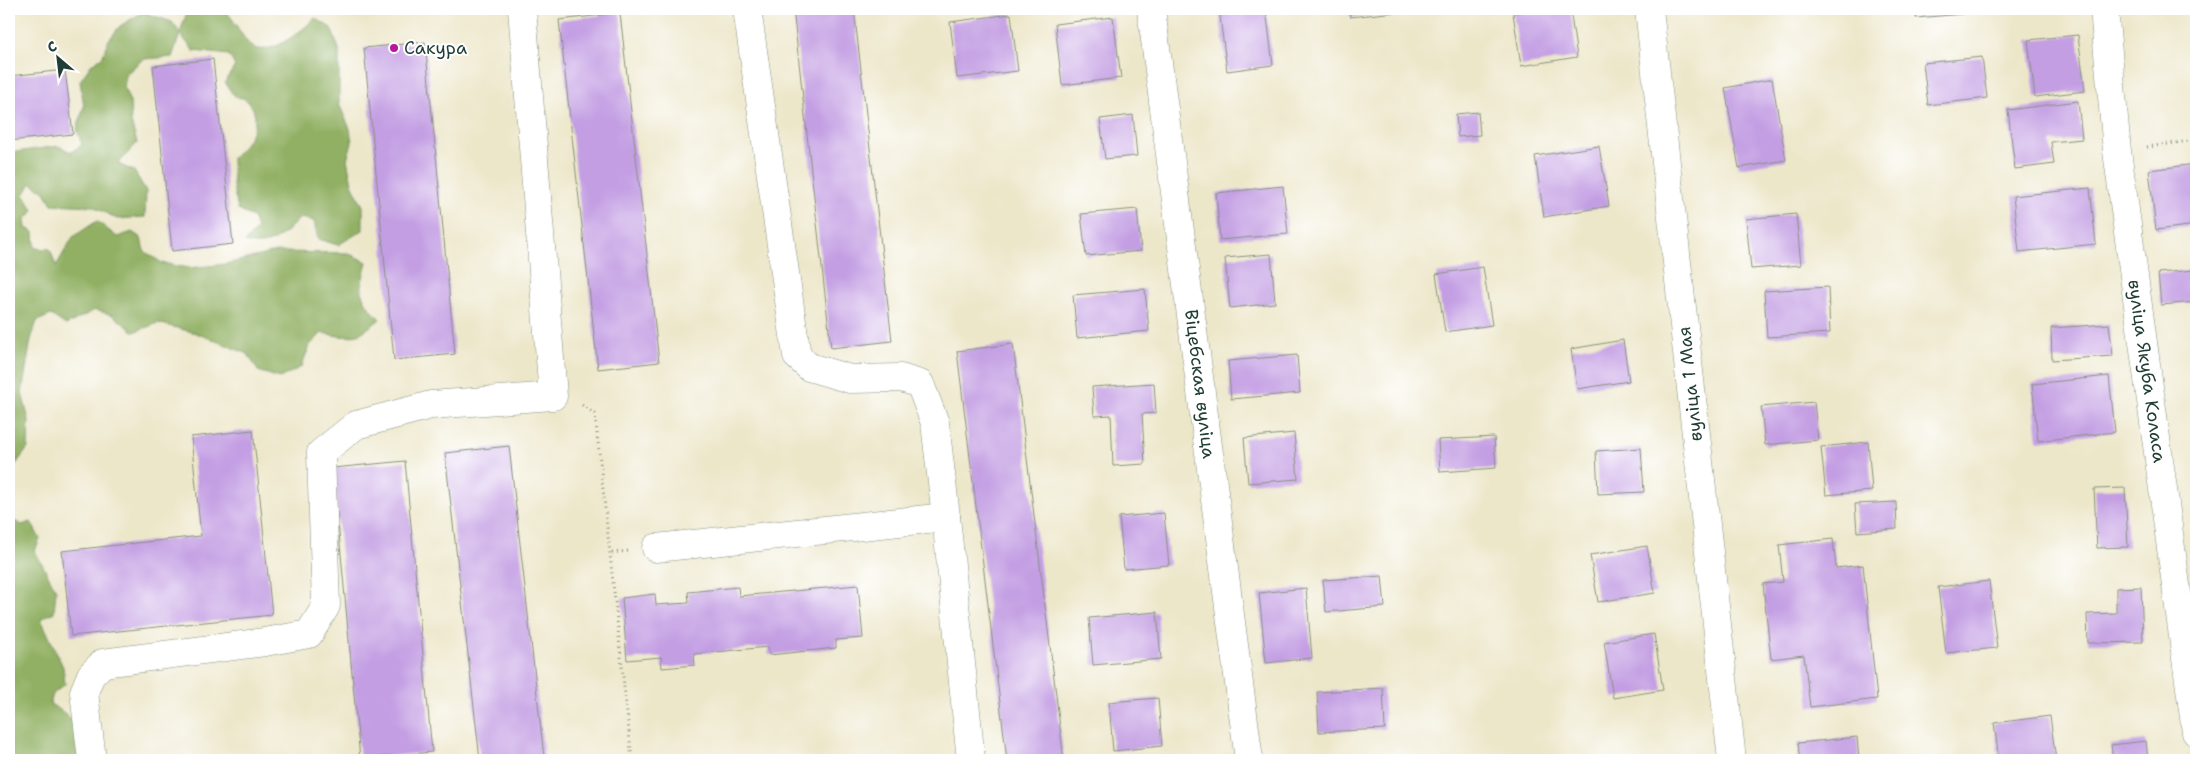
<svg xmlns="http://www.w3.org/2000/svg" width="2205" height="769" viewBox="0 0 2205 769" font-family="'Shantell Sans',sans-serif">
<rect width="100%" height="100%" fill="#fff"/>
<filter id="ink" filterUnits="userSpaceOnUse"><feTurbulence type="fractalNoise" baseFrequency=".02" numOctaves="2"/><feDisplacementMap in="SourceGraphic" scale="10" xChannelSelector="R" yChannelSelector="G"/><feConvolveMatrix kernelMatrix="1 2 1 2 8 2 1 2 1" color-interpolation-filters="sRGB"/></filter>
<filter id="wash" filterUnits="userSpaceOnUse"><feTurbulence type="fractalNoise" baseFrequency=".0096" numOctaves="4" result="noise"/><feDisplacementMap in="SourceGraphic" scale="20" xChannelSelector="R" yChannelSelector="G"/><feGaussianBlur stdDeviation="1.12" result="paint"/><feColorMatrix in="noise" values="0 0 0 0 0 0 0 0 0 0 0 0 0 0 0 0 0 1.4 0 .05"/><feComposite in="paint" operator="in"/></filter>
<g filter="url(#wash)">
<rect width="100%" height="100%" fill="#ede7ca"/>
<g fill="#91b064" stroke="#58764c">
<path d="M188,9h35c12,9 17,27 28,37 17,13 52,-16 64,-28l16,10 8,21v55l11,25 2,14 -5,16 5,25 11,22v24l-25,15 -20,-6 -4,-18 -14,-3c-17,17 -30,32 -55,24l12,-13 -4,-12 -15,-7 -5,-24 -1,-28c15,-13 35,-40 14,-58 -3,-3 -8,-2 -11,-4 -4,-3 -7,-10 -10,-14l10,-16 -6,-11 -35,-4 -14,-17 -8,23 -29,2 -17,15 -2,14 6,14 1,20 6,21 -19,21 16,7 12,20 -1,26 -28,2 -24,-13 -41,-2 -7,-12 -14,-9 -7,12 10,16 -9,8 1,9 8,4 1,16 15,1 6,17 17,-29 24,-16 20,16 15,-5 9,6 3,13 18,12 27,5 37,-4 50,-12 71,1 20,9c-8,29 -9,35 13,57 -25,20 -28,20 -58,14l-12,12 -9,22 -21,11 -22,-7 -10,-17 -52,-21 -38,-10 -24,9 -21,-17 -18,-5 -29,15 -15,-10 -14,6 -6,18 -9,54 7,28 -1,27 -15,20h-4v-315l49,-7 13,6 11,-7 -5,-16 7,-23 -4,-25 11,-16 12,-9 5,-15 12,-15 23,-14 29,10 8,11z"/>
<path d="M9,518l13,7 9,-3 9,17 -5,12 21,39 -2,22 -13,7 22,48 2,17 -12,10 -3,10c26,14 36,30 49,56h-90z"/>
</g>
<g id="blocks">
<g fill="#c39ee3">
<polygon points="793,9 854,9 892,341 831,348"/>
<polygon points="1219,9 1266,9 1273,65 1227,71"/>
<polygon points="1349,9 1405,9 1405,11 1350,17"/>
<polygon points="1540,9 1570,9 1577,57 1521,66 1513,13"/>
<polygon points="1915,9 1963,9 1963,14 1916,18"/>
<polygon points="620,13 659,362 598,369 559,20"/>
<polygon points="1011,14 1018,71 957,78 950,22"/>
<polygon points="1113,17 1121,78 1062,85 1055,24"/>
<polygon points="2078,35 2085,91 2035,97 2028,40"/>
<polygon points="425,42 455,354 394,360 364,48"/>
<polygon points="1982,57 1987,98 1928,105 1923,63"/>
<polygon points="213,59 233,244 172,251 153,66"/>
<polygon points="65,70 73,134 9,141 9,76"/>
<polygon points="1772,79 1786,160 1739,168 1725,88"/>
<polygon points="2078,101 2082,139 2051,142 2054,164 2015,169 2008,110"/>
<polygon points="1478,112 1480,135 1458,137 1456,114"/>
<polygon points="1133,115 1137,156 1105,159 1100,119"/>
<polygon points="1599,146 1609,206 1544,217 1535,156"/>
<polygon points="2196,164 2196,225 2156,230 2149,170"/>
<polygon points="1283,186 1288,234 1220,240 1216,193"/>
<polygon points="2090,188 2096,244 2019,252 2013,196"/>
<polygon points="1137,209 1141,251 1086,256 1081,214"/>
<polygon points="1796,214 1801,265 1751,269 1746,219"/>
<polygon points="1271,254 1275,303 1230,308 1225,258"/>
<polygon points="1483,267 1492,325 1445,332 1436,274"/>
<polygon points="2196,270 2196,302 2161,305 2158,273"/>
<polygon points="1828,287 1830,333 1767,337 1764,291"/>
<polygon points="1145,289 1149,331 1077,338 1073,295"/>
<polygon points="2109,324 2113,356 2052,360 2051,328"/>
<polygon points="1623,340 1629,381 1577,389 1571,349"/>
<polygon points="1013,344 1064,760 1007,760 957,351"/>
<polygon points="1297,355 1300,393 1231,399 1228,361"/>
<polygon points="2109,376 2115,432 2038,441 2032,384"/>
<polygon points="1154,383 1156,413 1142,414 1145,464 1113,466 1111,415 1094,416 1092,387"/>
<polygon points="1814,402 1818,440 1765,445 1761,407"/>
<polygon points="253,430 272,615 71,636 62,551 201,536 191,437"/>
<polygon points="1294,433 1298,479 1248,483 1244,438"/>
<polygon points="1494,437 1496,468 1440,472 1438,440"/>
<polygon points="1868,442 1872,491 1826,495 1821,447"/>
<polygon points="509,446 544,757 513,760 480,760 445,453"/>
<polygon points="1641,448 1644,492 1598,494 1596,451"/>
<polygon points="405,461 432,752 360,759 333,468"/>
<polygon points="2125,488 2128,547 2097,548 2094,489"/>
<polygon points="1896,502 1897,529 1857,532 1855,504"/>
<polygon points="1164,513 1169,565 1124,569 1119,517"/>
<polygon points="1833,539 1836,568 1863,565 1877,699 1810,707 1804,655 1771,659 1763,584 1783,582 1779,545"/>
<polygon points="1647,546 1655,593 1598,602 1590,555"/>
<polygon points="1382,576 1385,607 1326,612 1323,580"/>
<polygon points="1989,581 1997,648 1946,653 1938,587"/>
<polygon points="858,585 863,638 836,640 836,648 769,655 768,647 694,654 695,665 662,668 661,657 627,660 622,598 655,594 656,605 689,603 688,592 738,587 739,596"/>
<polygon points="2141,587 2143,642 2088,643 2087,614 2116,613 2116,588"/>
<polygon points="1306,588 1312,658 1266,663 1259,593"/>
<polygon points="1157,612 1161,659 1093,665 1089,618"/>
<polygon points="1654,634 1663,690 1613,698 1604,642"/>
<polygon points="1383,688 1385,729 1319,732 1317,692"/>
<polygon points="1158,698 1162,746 1113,751 1109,702"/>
<polygon points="2050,716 2056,760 1999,760 1994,723"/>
<polygon points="1857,737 1859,760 1800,760 1798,743"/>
<polygon points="2146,741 2148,760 2113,760 2111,745"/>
</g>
</g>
</g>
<g filter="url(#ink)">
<use href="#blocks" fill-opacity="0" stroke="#86927f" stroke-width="1"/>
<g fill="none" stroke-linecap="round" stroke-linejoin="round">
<defs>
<g id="minor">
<polyline points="747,9 797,356 809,367 850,379 901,378 920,384 935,423 946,517"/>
<polyline points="1151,9 1249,760"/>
<polyline points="1649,9 1732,760"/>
<polyline points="2104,9 2117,151 2196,732"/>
<polyline points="656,548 946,517 971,760"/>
<polyline points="92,760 84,692 91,675 103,663 265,642 309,634 326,606 321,453 356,425 431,405 553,396 522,9"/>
</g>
</defs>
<use href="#minor" stroke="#86927f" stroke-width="29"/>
<g stroke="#86927f" stroke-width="3" stroke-dasharray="1 4" stroke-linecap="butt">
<polyline points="2147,147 2196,140"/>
<polyline points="582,405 595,414 632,760"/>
<polyline points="612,553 628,551"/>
</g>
<use href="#minor" stroke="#fff" stroke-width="28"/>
</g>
</g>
<circle fill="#b5179e" stroke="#fff" stroke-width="2" cx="394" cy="48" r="5"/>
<g text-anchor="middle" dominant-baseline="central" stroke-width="4" stroke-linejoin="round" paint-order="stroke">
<g font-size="18" fill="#1f3d34" stroke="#fff" text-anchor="start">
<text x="404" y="48">Сакура</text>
</g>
<g font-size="18" fill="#1f3d34" stroke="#fff">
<text transform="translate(2147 371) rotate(82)">вуліца Якуба Коласа</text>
<text transform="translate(1200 384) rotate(83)">Віцебская вуліца</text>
<text transform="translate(1690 384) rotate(-96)">вуліца 1 Мая</text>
</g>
</g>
<rect width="2205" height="769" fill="none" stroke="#fff" stroke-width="30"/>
<g transform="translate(58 58) rotate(332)" stroke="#ffffff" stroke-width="4" paint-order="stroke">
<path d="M0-4L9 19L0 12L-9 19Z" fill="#1f3d34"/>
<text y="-8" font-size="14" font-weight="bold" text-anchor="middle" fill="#1f3d34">С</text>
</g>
</svg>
